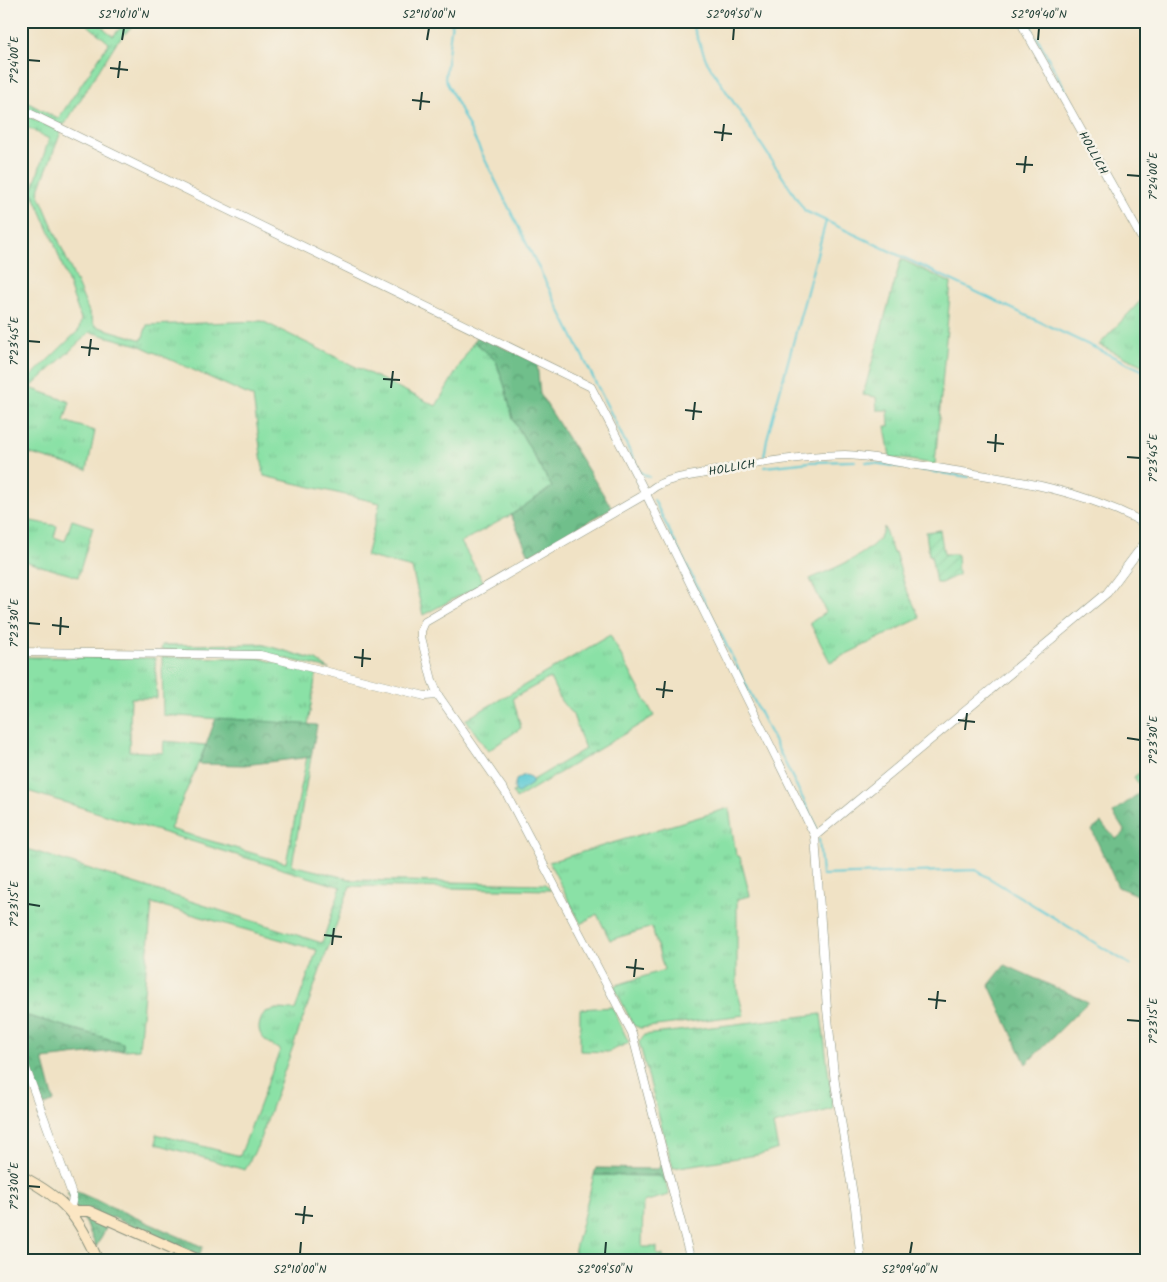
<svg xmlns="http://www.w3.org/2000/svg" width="1167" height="1282" viewBox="0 0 1167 1282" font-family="Kalam,sans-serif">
<defs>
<pattern id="grass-tufts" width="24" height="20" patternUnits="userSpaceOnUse" patternTransform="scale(1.25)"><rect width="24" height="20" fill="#8ae1a6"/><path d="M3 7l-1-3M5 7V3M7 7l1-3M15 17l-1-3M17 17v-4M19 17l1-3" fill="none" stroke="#77c290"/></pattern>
<pattern id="forest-crowns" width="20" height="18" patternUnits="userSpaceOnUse" patternTransform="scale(1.25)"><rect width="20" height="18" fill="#6fbf8b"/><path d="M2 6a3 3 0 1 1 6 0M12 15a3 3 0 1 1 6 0" fill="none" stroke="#5b9c72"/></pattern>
<pattern id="garden-furrows" width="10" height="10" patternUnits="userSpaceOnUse" patternTransform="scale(1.25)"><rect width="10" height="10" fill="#8ae1a6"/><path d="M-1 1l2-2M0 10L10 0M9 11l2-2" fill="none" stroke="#77c290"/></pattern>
<pattern id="water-ripples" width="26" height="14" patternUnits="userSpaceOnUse" patternTransform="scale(1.25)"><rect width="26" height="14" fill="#5dcad4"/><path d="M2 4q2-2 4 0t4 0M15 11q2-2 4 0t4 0" fill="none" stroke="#4ca5ad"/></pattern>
</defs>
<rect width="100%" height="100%" fill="#f7f3e8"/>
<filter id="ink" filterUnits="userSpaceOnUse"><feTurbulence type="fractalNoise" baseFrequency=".02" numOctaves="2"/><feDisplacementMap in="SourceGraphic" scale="10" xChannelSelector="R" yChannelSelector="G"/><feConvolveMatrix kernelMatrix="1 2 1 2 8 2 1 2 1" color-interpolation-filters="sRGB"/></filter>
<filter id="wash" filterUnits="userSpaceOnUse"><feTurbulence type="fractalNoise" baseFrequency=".0096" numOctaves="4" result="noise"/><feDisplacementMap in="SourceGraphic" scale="20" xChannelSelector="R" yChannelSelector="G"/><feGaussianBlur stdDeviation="1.12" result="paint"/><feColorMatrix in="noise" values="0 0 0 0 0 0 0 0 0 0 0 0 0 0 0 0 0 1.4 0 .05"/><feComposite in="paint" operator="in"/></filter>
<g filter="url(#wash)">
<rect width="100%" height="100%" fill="#f0e2c5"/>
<g fill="url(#grass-tufts)" stroke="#548f6d">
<polygon points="83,21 95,21 113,36 127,21 137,21 116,43 65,124 59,125 21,106 21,99 58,119 109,43"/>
<polygon points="21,113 61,132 38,192 95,326 142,340 147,325 262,321 436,406 474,341 496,361 505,387 513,419 552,487 511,515 461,542 484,583 423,615 412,568 366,556 380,503 264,476 253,397 138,345 90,332 30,388 70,402 64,421 95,431 87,470 21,451 21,395 24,383 79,330 81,319 54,242 32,191 49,139 21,124"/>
<polygon points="901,259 951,283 935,464 890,457 885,426 889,426 888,410 877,410 876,397 863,395"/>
<polygon points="1146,295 1146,367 1099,345"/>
<polygon points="21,519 57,526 54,537 65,541 72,520 93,527 78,577 21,560"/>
<path d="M884,527l9,26 2,-1 10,34 15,32 -90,44 -20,-39 16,-11 -16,-33c21,-10 70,-27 74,-52z"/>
<polygon points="610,635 654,716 516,799 513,792 585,749 573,715 561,701 550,678 513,698 521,728 488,751 469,724 465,720"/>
<polygon points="261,644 316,660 329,669 259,652 161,650 162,645"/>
<path d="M21,657l134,1 2,40h-26l-2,53 34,2 1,-12 42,4 -36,84 116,34 21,-106h4l-19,108 62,15 191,4 6,6 -201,-4 -92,259 -13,25 -88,-26 -1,-10 84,22 40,-106c-18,-10 -28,-18 -15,-38l12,-3 18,1 22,-60 -165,-47 -13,146 -16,1v-7l-102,-29v-167l301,96 19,-56 -320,-98z"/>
<polygon points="162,657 258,658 316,673 308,725 163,715"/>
<polygon points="1146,768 1146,794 1134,777"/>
<polygon points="729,808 736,855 740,857 750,896 737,899 737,989 744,1015 640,1028 633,1025 614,986 664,970 652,927 610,940 597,914 581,924 549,862"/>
<polygon points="612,1007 629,1043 608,1052 580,1051 580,1009"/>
<polygon points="821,1014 833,1109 773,1125 778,1149 763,1154 673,1168 639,1042 644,1035"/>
<polygon points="594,1175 659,1176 665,1180 669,1195 643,1202 642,1247 657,1247 657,1255 663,1255 663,1259 685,1259 686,1261 572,1261"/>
</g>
<g fill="url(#forest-crowns)" stroke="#477e60">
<polygon points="478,336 537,363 540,394 612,508 529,555 511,515 552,487 513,419 505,387 496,361 474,341"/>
<polygon points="216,718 317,725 311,757 244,765 199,764"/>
<polygon points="1143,790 1146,794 1146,899 1118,887 1092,830 1101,823 1116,839 1125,832 1113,813"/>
<polygon points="1005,965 1088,1002 1026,1064 989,985"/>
<polygon points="21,1014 123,1043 123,1050 43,1059 54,1101 43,1106 21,1048"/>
<polygon points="662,1164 665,1180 659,1176 594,1175 596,1168 658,1169"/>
<polygon points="73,1190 203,1247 199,1255 112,1217 96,1247 87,1225 67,1193"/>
</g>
<polygon fill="url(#garden-furrows)" stroke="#548f6d" points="940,530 944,554 957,554 958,575 941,583 936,583 931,555 929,555 926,532"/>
<polygon fill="url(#water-ripples)" stroke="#3e8484" points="524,775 529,776 532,780 532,784 518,793 516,792 514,788 516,780"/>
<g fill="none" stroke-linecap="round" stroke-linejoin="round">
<g stroke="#5dcad4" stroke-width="2">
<polyline points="452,21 445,79 640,472 649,477"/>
<polyline points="691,21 707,62 805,211 1146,372"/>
<polyline points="1028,21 1033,31"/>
<polyline points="1037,37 1072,103"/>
<polyline points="764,457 767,439 826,221"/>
<polyline points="866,462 969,477"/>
<polyline points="765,467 810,462 855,461"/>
<polyline points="654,500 814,821 817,832"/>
<polyline points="819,839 822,875 976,870 1131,965"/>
</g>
</g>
</g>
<g filter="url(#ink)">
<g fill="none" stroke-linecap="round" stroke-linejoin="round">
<defs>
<g id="street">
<polyline points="1020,21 1146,246"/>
<polyline points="21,109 591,387 646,494 815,836 827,1009 835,1083 855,1207 861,1261"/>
<polyline points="21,652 260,655 425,696 438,695 506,793 632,1033 691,1261"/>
<path d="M438,695l-6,-15 -11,-43v-6l4,-9 221,-128c16,-17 42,-17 64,-22 44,-9 90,-16 135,-17 23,0 55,8 79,11 76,12 153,20 222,58"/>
<polyline points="815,836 1107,593 1146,541"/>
<polyline points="21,1055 73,1197 70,1211"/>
</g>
<g id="secondary">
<path d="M21,1176c44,23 57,40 77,85"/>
<polyline points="70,1211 89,1211 201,1261"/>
</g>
</defs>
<use href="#street" stroke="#88907c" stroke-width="9"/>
<use href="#secondary" stroke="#88907c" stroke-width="12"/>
<use href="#street" stroke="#fff" stroke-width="8"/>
<use href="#secondary" stroke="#fbe6c3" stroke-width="10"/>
</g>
</g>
<path fill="none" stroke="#1f3d34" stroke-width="2" d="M122,40l2,-12M427,40l2,-12M733,40l1,-12M1038,40l1,-12M28,60l12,1M110,68l18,2M118,78l2,-17M412,100l18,2M420,110l2,-18M714,132l18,2M722,141l2,-17M1016,164l17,1M1024,173l2,-17M1127,175l13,1M28,341l12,1M81,347l18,2M89,356l2,-17M383,379l17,1M391,388l2,-17M685,410l17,2M693,420l2,-18M987,442l17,2M995,452l1,-18M1127,457l13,1M28,623l12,1M52,625l17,2M60,635l1,-18M354,657l17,2M362,667l1,-18M656,689l17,2M663,698l2,-17M958,720l17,2M965,730l2,-17M1127,738l13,2M28,904l12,2M324,935l18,2M332,945l2,-17M626,967l18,2M634,977l2,-18M928,999l18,2M936,1009l2,-18M1127,1020l13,1M28,1186l12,1M295,1214l18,2M303,1224l2,-18M300,1254l1,-12M605,1254l1,-12M910,1254l2,-12"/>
<g text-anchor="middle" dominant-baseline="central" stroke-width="5" stroke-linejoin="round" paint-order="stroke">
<g font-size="12" fill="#1f3d34" stroke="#f7f3e8">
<text transform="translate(1093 153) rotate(61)">HOLLICH</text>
<text transform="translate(732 468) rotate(-10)">HOLLICH</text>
</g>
</g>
<rect width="1167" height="1282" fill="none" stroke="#f7f3e8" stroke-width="55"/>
<rect x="28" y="28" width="1112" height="1226" fill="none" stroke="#1f3d34" stroke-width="2"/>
<g font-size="12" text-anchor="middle" fill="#1f3d34">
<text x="124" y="18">52°10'10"N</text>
<text x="429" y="18">52°10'00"N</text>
<text x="734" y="18">52°09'50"N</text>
<text x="1039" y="18">52°09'40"N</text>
<text transform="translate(14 60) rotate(-90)" y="4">7°24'00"E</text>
<text transform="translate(1153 176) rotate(-90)" y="4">7°24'00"E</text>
<text transform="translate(14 341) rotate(-90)" y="4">7°23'45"E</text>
<text transform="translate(1153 458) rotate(-90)" y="4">7°23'45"E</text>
<text transform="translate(14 623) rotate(-90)" y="4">7°23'30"E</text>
<text transform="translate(1153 740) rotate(-90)" y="4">7°23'30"E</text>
<text transform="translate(14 904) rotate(-90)" y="4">7°23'15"E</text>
<text transform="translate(1153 1021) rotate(-90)" y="4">7°23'15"E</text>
<text transform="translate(14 1186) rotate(-90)" y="4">7°23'00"E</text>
<text x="300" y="1273">52°10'00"N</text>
<text x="605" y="1273">52°09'50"N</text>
<text x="910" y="1273">52°09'40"N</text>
</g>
</svg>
